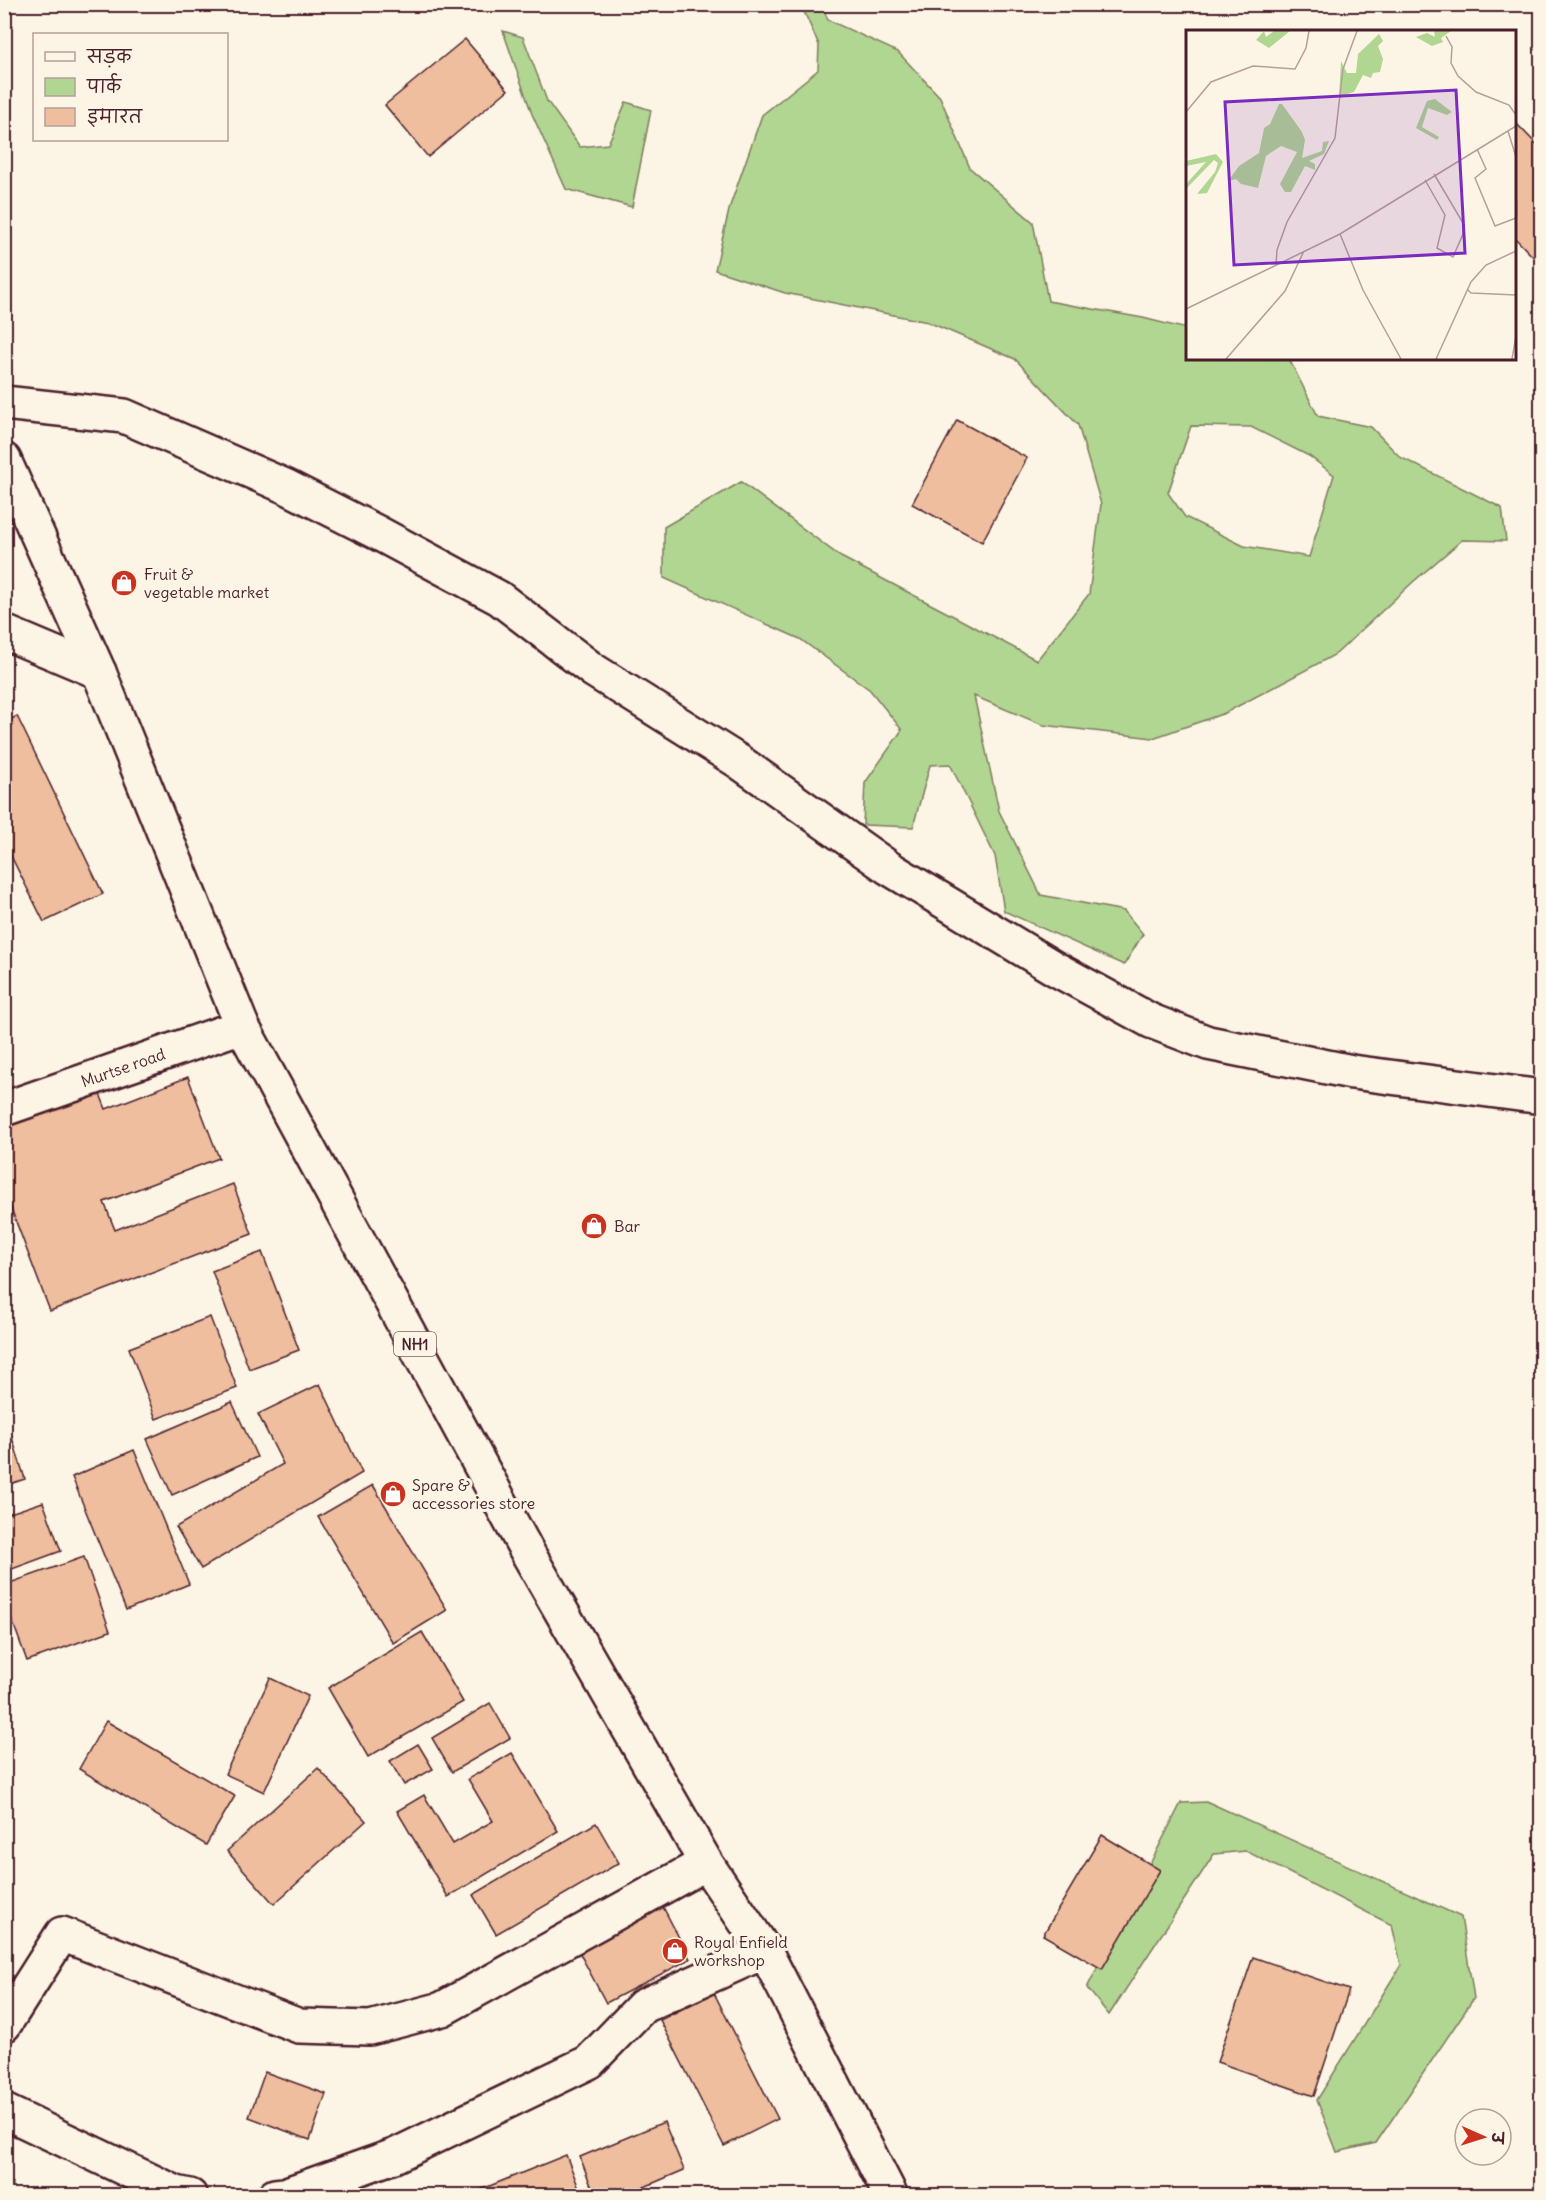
<svg xmlns="http://www.w3.org/2000/svg" width="1546" height="2200" viewBox="0 0 1546 2200" font-family="Delius,'Playpen Sans Deva',sans-serif">
<rect width="100%" height="100%" fill="#fcf5e5"/>
<filter id="ink" filterUnits="userSpaceOnUse"><feTurbulence type="fractalNoise" baseFrequency=".0167" numOctaves="2"/><feDisplacementMap in="SourceGraphic" scale="12" xChannelSelector="R" yChannelSelector="G"/><feConvolveMatrix kernelMatrix="1 2 1 2 8 2 1 2 1" color-interpolation-filters="sRGB"/></filter>
<g filter="url(#ink)">
<g fill="#b1d691" stroke="#7e7a5e" stroke-width="1.5" fill-rule="evenodd">
<path d="M822,5l6,15 70,32 42,45 30,71 63,54 15,79 95,17 44,11 1,29 101,1 29,57 53,11 29,30 102,51 4,33 -44,-1 -49,42 -77,72 -111,59 -72,25 -110,-13 -69,-29 25,115 42,84 83,16 19,23 -19,31 -120,-54 -9,-55 -45,-92 -20,1 -17,62 -50,-2 2,-42 37,-53 -32,-40 -70,-51 -136,-61v-51l77,-45 100,75 196,103 52,-66 12,-90 -23,-79 -63,-66 -87,-37 -143,-29 -70,-23 15,-64 32,-91 56,-45 1,-25 -18,-40zM1191,426l60,1 58,29 25,19 -25,82 -65,-11 -59,-29 -17,-24z"/>
<polygon points="503,31 523,37 547,101 580,147 608,144 626,102 651,110 632,207 566,189 532,114"/>
<polygon points="1208,1802 1461,1917 1474,1998 1376,2143 1337,2152 1317,2100 1401,1965 1392,1925 1246,1851 1214,1854 1109,2015 1087,1988 1181,1803"/>
</g>
<g fill="#eebe9e" stroke="#4a1f2b" stroke-width="1.5">
<polygon points="465,39 508,90 428,157 385,105"/>
<polygon points="1514,121 1542,150 1540,264 1514,237"/>
<polygon points="957,420 1027,458 982,542 912,504"/>
<polygon points="17,716 103,894 44,922 4,842 4,723"/>
<polygon points="188,1077 219,1158 104,1202 115,1230 233,1184 252,1234 50,1311 4,1190 4,1125 98,1089 106,1109"/>
<polygon points="262,1252 299,1350 249,1369 212,1271"/>
<polygon points="210,1317 237,1388 156,1419 129,1348"/>
<polygon points="320,1384 362,1473 201,1569 176,1527 283,1464 258,1414"/>
<polygon points="232,1402 257,1457 172,1495 147,1439"/>
<polygon points="5,1415 25,1479 4,1486 4,1415"/>
<polygon points="134,1450 189,1584 126,1610 72,1477"/>
<polygon points="373,1485 447,1610 393,1643 318,1517"/>
<polygon points="43,1502 61,1551 4,1572 4,1515"/>
<polygon points="84,1557 110,1631 27,1661 4,1598 4,1585"/>
<polygon points="422,1632 463,1702 368,1757 328,1688"/>
<polygon points="270,1678 308,1696 264,1792 225,1774"/>
<polygon points="490,1703 510,1738 452,1772 432,1738"/>
<polygon points="106,1721 235,1796 206,1845 79,1769"/>
<polygon points="418,1744 433,1769 404,1785 390,1761"/>
<polygon points="512,1753 558,1831 448,1897 397,1811 424,1795 453,1844 493,1821 468,1779"/>
<polygon points="318,1768 366,1821 274,1904 227,1851"/>
<polygon points="596,1823 619,1863 496,1934 473,1895"/>
<polygon points="1102,1835 1160,1870 1102,1969 1043,1935"/>
<polygon points="660,1901 690,1959 606,2003 576,1946"/>
<polygon points="1253,1957 1349,1990 1314,2096 1217,2062"/>
<polygon points="714,1993 778,2119 724,2146 660,2020"/>
<polygon points="265,2072 326,2094 310,2140 249,2117"/>
<polygon points="664,2122 684,2170 623,2196 595,2196 580,2157"/>
<polygon points="566,2155 582,2196 465,2196"/>
</g>
<g fill="none" stroke-linecap="round" stroke-linejoin="round">
<defs>
<g id="minor">
<polyline points="4,403 124,416 287,487 378,533 499,598 593,670 738,761 889,868 1054,968 1151,1021 1208,1043 1352,1072 1542,1097"/>
<path id="s1" d="M4,1109l238,-83"/>
<polyline points="4,2025 62,1934 299,2026 370,2028 442,2009 706,1863"/>
<polyline points="4,2111 176,2193 190,2196"/>
<polyline points="275,2196 284,2195 394,2156 589,2062 643,2006 765,1951"/>
</g>
<polyline id="major" points="4,632 99,672"/>
<polyline id="highway" points="4,460 99,672 242,1026 529,1555 706,1863 765,1951 891,2196"/>
</defs>
<use href="#minor" stroke="#4a1f2b" stroke-width="38"/>
<use href="#major" stroke="#4a1f2b" stroke-width="38"/>
<use href="#highway" stroke="#4a1f2b" stroke-width="38"/>
<use href="#minor" stroke="#fcf5e5" stroke-width="33"/>
<use href="#major" stroke="#fcf5e5" stroke-width="33"/>
<use href="#highway" stroke="#fcf5e5" stroke-width="33"/>
</g>
</g>
<defs>
<symbol id="shop-disc" viewBox="-11 -11 22 22"><circle r="9.5" fill="#c8321e" stroke="#fcf5e5"/><path d="M-5-2.5h2.3a2.7 3.5 0 0 1 5.4 0H5L5.5 6h-11ZM-1.5-2.5h3a1.5 2.3 0 0 0-3 0Z" fill="#fff"/></symbol>
</defs>
<g fill-rule="evenodd">
<use href="#shop-disc" x="109" y="568" width="30" height="30"/>
<use href="#shop-disc" x="579" y="1211" width="30" height="30"/>
<use href="#shop-disc" x="378" y="1479" width="30" height="30"/>
<use href="#shop-disc" x="660" y="1936" width="30" height="30"/>
</g>
<g text-anchor="middle" dominant-baseline="central" stroke-width="6" stroke-linejoin="round" paint-order="stroke">
<rect fill="#fcf5e5" stroke="#7f5f63" stroke-width="1.5" x="394" y="1332" width="42" height="24" rx="4.5"/>
<g font-size="15" font-weight="bold" fill="#4a1f2b">
<text x="415" y="1344">NH1</text>
</g>
<g font-size="16" fill="#4a1f2b" stroke="#fcf5e5" text-anchor="start">
<text x="144" y="574">Fruit &amp;<tspan x="144" dy="18">vegetable market</tspan></text>
<text x="614" y="1226">Bar</text>
<text x="412" y="1485">Spare &amp;<tspan x="412" dy="18">accessories store</tspan></text>
<text x="694" y="1942">Royal Enfield<tspan x="694" dy="18">workshop</tspan></text>
</g>
<g font-size="16" fill="#4a1f2b" stroke="#fcf5e5">
<text stroke="none"><textPath href="#s1" startOffset="126">Murtse road</textPath></text>
</g>
</g>
<g transform="translate(1186 30)">
<rect width="330" height="330" fill="#fcf5e5"/>
<path d="M78,1l2,6 8,-6h16l-21,17 -13,-8zM248,1h17l-10,7 2,4 -11,4 -16,-9 11,-4 8,4zM193,4l4,7 -5,5 5,13 -3,13 -7,1 -2,5 -8,-3 -9,17 -15,5 2,-36 6,12h9l2,-19zM249,69l17,13 -5,3 -19,-7 -6,19 17,10 -2,3 -21,-12 11,-27zM93,74h3l20,28 3,8 -3,18 20,-7 1,-9 6,-1 -5,13 -15,7 6,3v6l-10,-4 -14,26h-6l-5,-8 17,-32 -16,-6 -15,10 -8,32 -17,-4 -5,-5 -8,2 11,-15 20,-13 5,-25 6,-4zM30,124l7,8 -16,31 -10,1 18,-22 3,-9 -4,-3 -28,29v-5l20,-22 -20,4v-5z" fill="#b1d691"/>
<path fill="none" stroke="#b59f9b" stroke-width="1.5" d="M260,6l6,11 -1,16 7,13 18,16 33,13 7,10M0,82l25,-30 42,-16 42,3 11,-21 3,-17M322,101l8,26M291,119l9,20 -11,9 20,48 21,-8M239,150l20,35 -8,33 16,9 10,-23v-11l-29,-49M154,204l23,56 38,69M90,235l1,-15 10,-28 48,-84 8,-69 14,-38M281,259l4,4 45,2M0,279l154,-75 176,-108M40,329l59,-68 19,-40M250,329l35,-77 15,-17 30,-14M326,329l4,-23"/>
<path fill="#7b2cbf" fill-opacity="0.15" stroke="#7b2cbf" stroke-width="3" d="M270,60l9,163 -231,12 -9,-163z"/>
<rect width="330" height="330" fill="none" stroke="#4a1f2b" stroke-width="3"/>
</g>
<rect width="1546" height="2200" fill="none" stroke="#fcf5e5" stroke-width="24"/>
<rect x="12" y="12" width="1522" height="2176" fill="none" stroke="#4a1f2b" stroke-width="2" filter="url(#ink)"/>
<rect x="33" y="33" width="195" height="108" fill="#fcf5e5" stroke="#b59f9b" stroke-width="1.5"/>
<rect x="45" y="52" width="30" height="9" fill="#fcf5e5" stroke="#b59f9b" stroke-width="1.5"/>
<text x="87" y="63" font-size="18" fill="#4a1f2b">सड़क</text>
<rect x="45" y="78" width="30" height="18" fill="#b1d691" stroke="#b59f9b" stroke-width="1.5"/>
<text x="87" y="93" font-size="18" fill="#4a1f2b">पार्क</text>
<rect x="45" y="108" width="30" height="18" fill="#eebe9e" stroke="#b59f9b" stroke-width="1.5"/>
<text x="87" y="123" font-size="18" fill="#4a1f2b">इमारत</text>
<g transform="translate(1483 2137) rotate(93)"><circle r="28" fill="#fcf5e5" stroke="#b59f9b" stroke-width="1.5"/>
<path d="M0-4.5L10 22L0 15L-10 22Z" fill="#c8321e"/>
<text y="-9" font-size="16" font-weight="bold" text-anchor="middle" fill="#4a1f2b">उ</text>
</g>
</svg>
